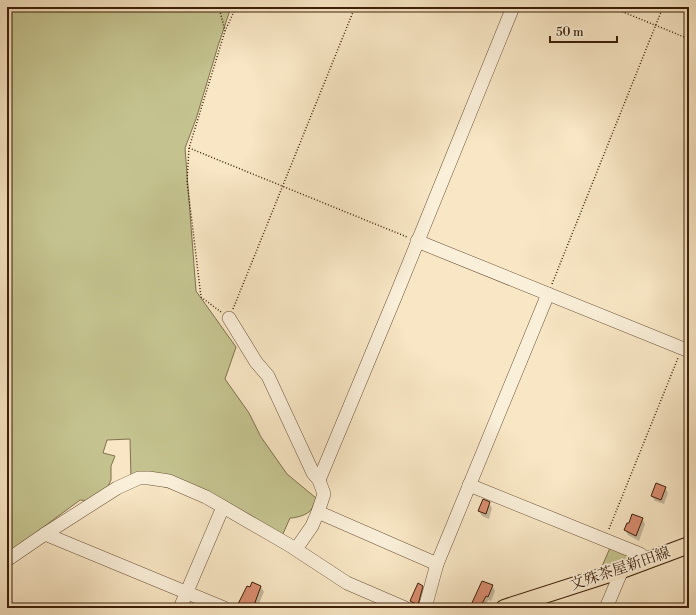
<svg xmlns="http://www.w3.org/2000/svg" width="696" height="615" viewBox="0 0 696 615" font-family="'Libre Bodoni','Noto Serif JP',serif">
<rect width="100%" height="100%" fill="#f8e6c4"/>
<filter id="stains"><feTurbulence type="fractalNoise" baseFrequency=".005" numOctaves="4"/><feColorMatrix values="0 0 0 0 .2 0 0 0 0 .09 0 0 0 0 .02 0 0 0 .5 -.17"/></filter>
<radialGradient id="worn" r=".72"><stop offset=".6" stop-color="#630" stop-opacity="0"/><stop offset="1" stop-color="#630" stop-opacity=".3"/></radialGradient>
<g fill="#c4c38f" stroke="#80714c">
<path d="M7,7h224l-13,39 -22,73 -11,29 11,143 40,56 -11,32 24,34 12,24 26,37 29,24c-1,3 -3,9 -5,12 -4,5 -15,8 -21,8l-8,18 -66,-37 -85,-20 -1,-40 -23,1 -4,13 12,3 -4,10v14l-7,15 -13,6 -11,-1 -73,54z"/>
<polygon points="610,548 632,557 629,563 599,573"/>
</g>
<g fill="#0003">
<polygon points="665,488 668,493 664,504 655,501 652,496"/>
<polygon points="489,503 492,508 489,519 482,516 479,511"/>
<polygon points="642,519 645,524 639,541 628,535 625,530"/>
<polygon points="253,584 261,587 264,592 257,608 239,608 238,606"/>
<polygon points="492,586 495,591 491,601 488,600 485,608 474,608 472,605"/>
<polygon points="422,587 425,592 421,608 418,608 414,606 411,601"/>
</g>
<g fill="#d98d70" stroke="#3c1f08">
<polygon points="656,483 666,487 661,500 651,496"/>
<polygon points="483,499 490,502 486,514 478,511"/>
<polygon points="632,514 643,518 636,536 624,530 627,523 629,523"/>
<polygon points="482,581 493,585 488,597 486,596 480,608 478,608 471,605"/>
<polygon points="252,582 261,586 253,608 242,608 237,606 247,586 250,587"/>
<polygon points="418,583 423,586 418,605 410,601"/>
</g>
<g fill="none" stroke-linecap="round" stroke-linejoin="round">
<defs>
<g id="minor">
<polyline points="417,241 689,351"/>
<polyline points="229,318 256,362 268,376 313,473 319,480 324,494 318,512 312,526 296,549"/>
<polyline points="319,480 396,295 513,7"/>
<polyline points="469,485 640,554 647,560"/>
<polyline points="318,512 437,564"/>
<polyline points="45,534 224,608"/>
<polyline points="7,560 45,534 117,488 139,478 149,478 169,481 206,497 289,545 347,583 405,608"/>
<polyline points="180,608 223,507"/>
<polyline points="425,608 437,564 548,294"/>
<polyline points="606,608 622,570"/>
</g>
<polyline id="major" points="504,608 622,570 689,545"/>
</defs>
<use href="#minor" stroke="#6b5137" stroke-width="14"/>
<use href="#major" stroke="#3c1f08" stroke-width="18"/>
<g stroke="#3c1f08" stroke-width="1.5" stroke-dasharray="1 2" stroke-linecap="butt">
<polyline points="219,7 225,31"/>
<polyline points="611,7 689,39"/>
<polyline points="189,148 407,237"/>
<polyline points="552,284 663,7"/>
<polyline points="233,309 355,7"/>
<polyline points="221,312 201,297 187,181 189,148 225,31 236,7"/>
<polyline points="686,338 689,331"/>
<polyline points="609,529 678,358"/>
</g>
<use href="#minor" stroke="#faefd9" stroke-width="13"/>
<use href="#major" stroke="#f8e6c4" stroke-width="16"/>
</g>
<g text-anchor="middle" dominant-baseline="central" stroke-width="3.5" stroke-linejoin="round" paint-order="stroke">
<g font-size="15" fill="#3c1f08" stroke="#faefd9">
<text transform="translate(620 569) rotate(-19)">文殊茶屋新田線</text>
</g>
</g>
<rect width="696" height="615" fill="none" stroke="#f8e6c4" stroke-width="24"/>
<rect x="8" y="8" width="680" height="599" fill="none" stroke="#3c1f08" stroke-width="2"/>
<rect x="12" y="12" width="672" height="591" fill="none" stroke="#3c1f08"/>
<path d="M550 36v6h67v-6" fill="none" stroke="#3c1f08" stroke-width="2"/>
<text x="556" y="36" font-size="12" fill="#3c1f08" stroke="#faefd9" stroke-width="3" paint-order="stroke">50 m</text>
<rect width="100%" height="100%" filter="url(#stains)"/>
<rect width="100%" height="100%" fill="url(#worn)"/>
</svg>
